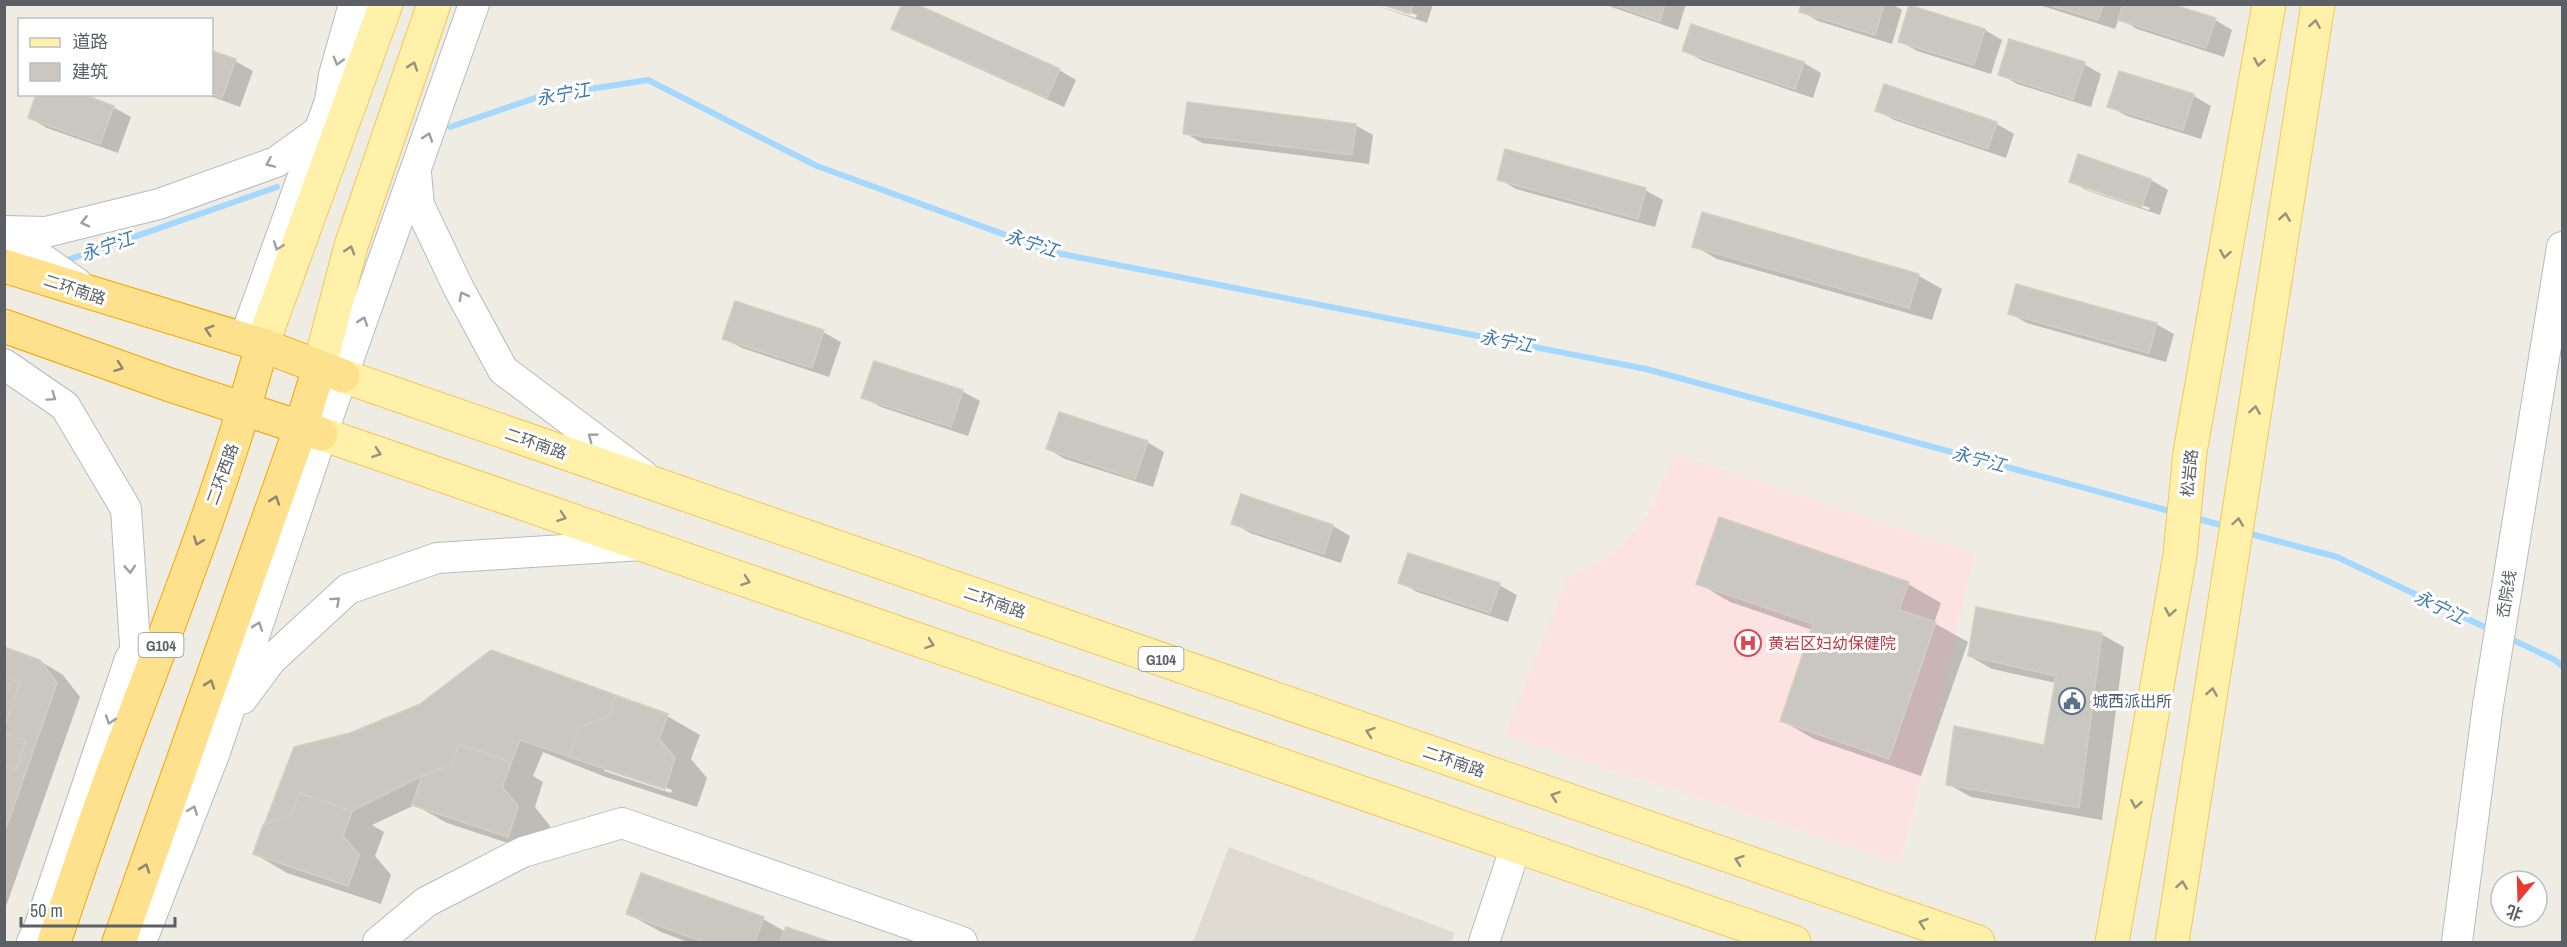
<svg xmlns="http://www.w3.org/2000/svg" width="2567" height="947" viewBox="0 0 2567 947" font-family="'Archivo Narrow','Noto Sans SC',sans-serif">
<rect width="100%" height="100%" fill="#efece4"/>
<polygon fill="#dfdbd2" points="1229,847 1455,933 1451,942 1193,942"/>
<polygon fill="#fce3e1" points="1675,454 1974,553 1939,709 1900,863 1505,735 1568,578 1611,556 1647,516"/>
<g fill="#0003" fill-rule="evenodd">
<polygon points="1372,4 1416,18 1417,15 1386,4 1433,4 1427,23"/>
<polygon points="1603,4 1686,4 1678,30"/>
<polygon points="1803,4 1892,4 1902,10 1892,44 1818,21 1801,11"/>
<polygon points="2036,4 2166,4 2215,20 2232,30 2224,57 2137,29 2119,18 2115,29"/>
<polygon points="1692,26 1804,63 1821,73 1813,98 1701,60 1684,50"/>
<polygon points="893,28 1059,70 1076,80 1064,107 910,38"/>
<polygon points="1985,30 2002,40 1991,74 1917,51 1900,41"/>
<polygon points="212,52 235,61 253,71 240,107 205,94 212,94"/>
<polygon points="2084,64 2101,74 2091,107 2017,84 2000,74"/>
<polygon points="2120,73 2194,96 2211,106 2201,139 2127,116 2109,106"/>
<polygon points="1885,86 1997,124 2014,134 2006,158 1894,120 1877,110"/>
<polygon points="113,107 131,117 118,153 47,128 30,118"/>
<polygon points="1355,125 1373,135 1369,164 1202,143 1185,133"/>
<path d="M2079,156l72,24 17,10 -8,25 -72,-24 -17,-10zM2087,187l63,21 -1,2 -62,-20z"/>
<polygon points="1499,179 1645,190 1663,200 1655,227 1516,189"/>
<polygon points="1703,214 1919,276 1942,289 1932,320 1717,259 1694,246"/>
<polygon points="2009,313 2156,324 2174,334 2166,362 2027,323"/>
<polygon points="823,332 841,342 829,377 742,348 724,338"/>
<polygon points="962,391 980,401 968,436 881,407 863,397"/>
<polygon points="1147,442 1164,452 1153,487 1065,459 1048,449"/>
<polygon points="1233,523 1333,526 1350,536 1341,563 1250,533"/>
<polygon points="1400,582 1499,585 1517,595 1508,622 1417,592"/>
<polygon points="1698,583 1908,584 1941,603 1934,623 1968,642 1921,776 1814,739 1781,720 1812,630 1730,602"/>
<polygon points="2101,634 2124,647 2102,820 1971,797 1948,784 2045,747 2056,683 1992,669 1969,656"/>
<polygon points="4,648 40,661 63,675 80,697 4,912"/>
<path d="M667,716l33,19 -9,24 16,19 -10,29 -94,-31 -60,-24 -10,24 10,6 -8,25 15,19 -9,28 -94,-31 -32,-18 -43,20 12,7 -9,24 16,19 -10,29 -94,-31 -32,-19 40,-106zM604,767l68,23 -1,3 -67,-22z"/>
<polygon points="628,914 763,919 786,932 787,929 826,942 688,942 661,932"/>
</g>
<g fill="none" stroke-linecap="round" stroke-linejoin="round">
<g stroke="#a4d8ff" stroke-width="6">
<polyline points="450,127 538,97 648,80 817,166 1052,252 1646,369 2173,512"/>
<polyline points="62,262 277,187"/>
<polyline points="2195,518 2228,527"/>
<polyline points="2247,533 2337,557 2493,631"/>
<polyline points="2507,637 2555,660 2562,666"/>
</g>
</g>
<g fill="#cac7c1" stroke="#d4cec2" stroke-width="1.5">
<polygon points="902,4 916,4 1060,69 1047,98 891,29"/>
<polygon points="1381,4 1413,4 1410,14"/>
<polygon points="1611,4 1665,4 1660,21"/>
<polygon points="1801,4 1884,4 1875,35 1799,12"/>
<polygon points="2046,4 2103,4 2098,20"/>
<polygon points="2123,4 2171,4 2216,18 2206,48 2118,20"/>
<polygon points="1909,5 1985,29 1974,65 1898,42"/>
<polygon points="1691,24 1804,62 1795,89 1682,51"/>
<polygon points="2009,39 2085,62 2073,99 1998,75"/>
<polygon points="212,51 236,59 222,98 211,94"/>
<polygon points="2119,71 2194,94 2183,130 2107,107"/>
<polygon points="1884,84 1997,122 1988,149 1875,111"/>
<polygon points="36,94 82,94 114,106 100,144 28,118"/>
<polygon points="1187,102 1356,124 1352,155 1183,134"/>
<polygon points="1505,149 1646,188 1638,219 1497,180"/>
<polygon points="2078,154 2151,179 2142,207 2069,182"/>
<polygon points="1702,212 1919,274 1909,308 1692,247"/>
<polygon points="2016,284 2157,323 2149,353 2008,314"/>
<polygon points="735,301 824,330 812,368 722,339"/>
<polygon points="874,361 963,390 951,427 861,398"/>
<polygon points="1059,412 1148,441 1135,479 1046,449"/>
<polygon points="1241,494 1333,525 1324,554 1231,524"/>
<polygon points="1719,517 1909,582 1899,610 1936,622 1889,759 1780,721 1813,624 1696,584"/>
<polygon points="1408,553 1500,583 1490,613 1398,583"/>
<polygon points="1976,607 2102,633 2079,808 1946,785 1954,726 2044,745 2056,676 1968,656"/>
<polygon points="4,647 40,660 57,683 4,834"/>
<polygon points="491,650 668,714 659,739 675,758 665,789 520,740 502,787 518,806 508,837 412,805 422,776 352,811 343,836 359,855 348,886 253,854 294,747 350,733 420,704"/>
<polygon points="4,676 20,682 4,728"/>
<polygon points="615,696 668,714 659,739 675,758 665,789 569,757 579,728 609,716"/>
<polygon points="4,733 26,741 16,769 4,765"/>
<polygon points="459,744 511,762 502,787 518,806 508,837 412,805 422,776 452,764"/>
<polygon points="299,793 352,811 343,836 359,855 348,886 253,854 263,825 292,813"/>
<polygon points="641,873 764,917 755,942 704,942 626,914"/>
<polygon points="786,927 831,942 780,942"/>
</g>
<g fill="none" stroke-linecap="round" stroke-linejoin="round">
<defs>
<g id="minor">
<polyline points="416,173 419,205 458,287 503,370 643,475"/>
<polyline points="4,231 46,232 159,204 276,162 319,131"/>
<polyline points="4,232 78,284"/>
<polyline points="244,340 330,101 334,75 354,4"/>
<polyline points="4,364 65,406 126,509 139,705"/>
<polyline points="242,699 271,660 348,589 437,558 642,545"/>
<polyline points="32,942 39,928 130,659"/>
<polyline points="141,942 215,752 322,434 474,4"/>
<polyline points="378,942 426,902 523,852 622,823 962,942"/>
<polyline points="1484,942 1516,846"/>
<polyline points="2457,942 2488,705 2562,247"/>
</g>
<g id="major">
<polyline points="262,345 386,4"/>
<polyline points="319,368 351,246 434,4"/>
<polyline points="343,376 1978,942"/>
<polyline points="322,434 1794,942"/>
<polyline points="2112,942 2180,555 2190,452 2269,4"/>
<polyline points="2172,942 2318,4"/>
</g>
<g id="highway">
<polyline points="4,266 262,345 343,376"/>
<polyline points="4,326 170,385 321,434"/>
<path d="M54,942c21,-60 40,-120 63,-180 51,-137 107,-275 145,-417"/>
<polyline points="119,942 301,427 319,368"/>
</g>
</defs>
<use href="#minor" stroke="#b7babe" stroke-width="32"/>
<use href="#major" stroke="#f3c759" stroke-width="35"/>
<use href="#highway" stroke="#f3a600" stroke-width="35"/>
<use href="#minor" stroke="#fff" stroke-width="30"/>
<use href="#major" stroke="#fff1a9" stroke-width="33"/>
<use href="#highway" stroke="#fee18c" stroke-width="33"/>
</g>
<defs><path id="oneway-chevron" d="M-2-3.5L2.5 0L-2 3.5" fill="none" stroke-width="1.6" stroke-linecap="round" stroke-linejoin="round" transform="scale(1.5)"/></defs>
<g stroke="#95937d">
<use href="#oneway-chevron" transform="translate(2315 24) rotate(-81)"/>
<use href="#oneway-chevron" transform="translate(2259 62) rotate(100)"/>
<use href="#oneway-chevron" transform="translate(413 66) rotate(-71)"/>
<use href="#oneway-chevron" transform="translate(2285 217) rotate(-81)"/>
<use href="#oneway-chevron" transform="translate(350 250) rotate(-73)"/>
<use href="#oneway-chevron" transform="translate(2225 254) rotate(100)"/>
<use href="#oneway-chevron" transform="translate(2255 410) rotate(-81)"/>
<use href="#oneway-chevron" transform="translate(377 453) rotate(19)"/>
<use href="#oneway-chevron" transform="translate(562 517) rotate(19)"/>
<use href="#oneway-chevron" transform="translate(2238 522) rotate(-82)"/>
<use href="#oneway-chevron" transform="translate(746 581) rotate(19)"/>
<use href="#oneway-chevron" transform="translate(2170 612) rotate(100)"/>
<use href="#oneway-chevron" transform="translate(930 644) rotate(19)"/>
<use href="#oneway-chevron" transform="translate(2212 692) rotate(-81)"/>
<use href="#oneway-chevron" transform="translate(1370 732) rotate(-161)"/>
<use href="#oneway-chevron" transform="translate(1555 796) rotate(-161)"/>
<use href="#oneway-chevron" transform="translate(2136 804) rotate(100)"/>
<use href="#oneway-chevron" transform="translate(1739 860) rotate(-161)"/>
<use href="#oneway-chevron" transform="translate(2182 885) rotate(-81)"/>
<use href="#oneway-chevron" transform="translate(1923 923) rotate(-161)"/>
</g>
<g stroke="#9da0a3">
<use href="#oneway-chevron" transform="translate(338 61) rotate(106)"/>
<use href="#oneway-chevron" transform="translate(428 137) rotate(-71)"/>
<use href="#oneway-chevron" transform="translate(270 163) rotate(157)"/>
<use href="#oneway-chevron" transform="translate(85 222) rotate(166)"/>
<use href="#oneway-chevron" transform="translate(278 246) rotate(110)"/>
<use href="#oneway-chevron" transform="translate(463 296) rotate(-118)"/>
<use href="#oneway-chevron" transform="translate(363 321) rotate(-71)"/>
<use href="#oneway-chevron" transform="translate(52 397) rotate(35)"/>
<use href="#oneway-chevron" transform="translate(592 437) rotate(-143)"/>
<use href="#oneway-chevron" transform="translate(130 569) rotate(86)"/>
<use href="#oneway-chevron" transform="translate(336 601) rotate(-42)"/>
<use href="#oneway-chevron" transform="translate(258 626) rotate(-71)"/>
<use href="#oneway-chevron" transform="translate(110 720) rotate(109)"/>
<use href="#oneway-chevron" transform="translate(193 810) rotate(-69)"/>
</g>
<g stroke="#8d8771">
<use href="#oneway-chevron" transform="translate(209 330) rotate(-163)"/>
<use href="#oneway-chevron" transform="translate(119 367) rotate(20)"/>
<use href="#oneway-chevron" transform="translate(275 500) rotate(-71)"/>
<use href="#oneway-chevron" transform="translate(198 541) rotate(110)"/>
<use href="#oneway-chevron" transform="translate(210 684) rotate(-71)"/>
<use href="#oneway-chevron" transform="translate(145 868) rotate(-71)"/>
</g>
<defs>
<symbol id="hospital-ring" viewBox="-11 -11 22 22"><circle r="9.5" fill="#fff" stroke="#e0444e" stroke-width="1.5"/><path d="M-5-5h3v3.5h4V-5h3V5h-3V1.5h-4V5h-3Z" fill="#e0444e"/></symbol>
<symbol id="civic-ring" viewBox="-11 -11 22 22"><circle r="9.5" fill="#fff" stroke="#5c6f8a" stroke-width="1.5"/><path d="M-.6-6.5H3V-4.5H.6V-3L4-1V1h2V6H-6V1h2V-1L-.6-3ZM-1.2 2.5V6h2.4V2.5Z" fill="#5c6f8a"/></symbol>
</defs>
<g fill-rule="evenodd">
<use href="#hospital-ring" x="1733" y="628" width="30" height="30"/>
<use href="#civic-ring" x="2057" y="686" width="30" height="30"/>
</g>
<g text-anchor="middle" dominant-baseline="central" stroke-width="6" stroke-linejoin="round" paint-order="stroke">
<g fill="#fff" stroke="#8d9093" stroke-width="1.5">
<rect x="138.5" y="633" width="45" height="24" rx="4.5"/>
<rect x="1138.5" y="647" width="45" height="24" rx="4.5"/>
</g>
<g font-size="15" font-weight="bold" fill="#5c6065">
<text x="161" y="645">G104</text>
<text x="1161" y="659">G104</text>
</g>
<g font-size="16" fill="#5c6065" stroke="#fff">
<text transform="translate(75 289) rotate(18)">二环南路</text>
<text transform="translate(536 443) rotate(19)">二环南路</text>
<text transform="translate(2189 473) rotate(-84)">松岩路</text>
<text transform="translate(222 474) rotate(-70)">二环西路</text>
<text transform="translate(2506 594) rotate(-81)">岙院线</text>
<text transform="translate(995 602) rotate(19)">二环南路</text>
<text transform="translate(1454 761) rotate(19)">二环南路</text>
</g>
<g font-size="16" fill="#be3a42" stroke="#fff" text-anchor="start">
<text x="1768" y="643">黄岩区妇幼保健院</text>
</g>
<g font-size="16" fill="#4e5e75" stroke="#fff" text-anchor="start">
<text x="2092" y="701">城西派出所</text>
</g>
<g font-size="18" font-style="italic" fill="#3f78b3" stroke="#fff">
<text transform="translate(563 94) rotate(-10)">永宁江</text>
<text transform="translate(1032 243) rotate(18)">永宁江</text>
<text transform="translate(107 246) rotate(-19)">永宁江</text>
<text transform="translate(1507 341) rotate(11)">永宁江</text>
<text transform="translate(1979 459) rotate(15)">永宁江</text>
<text transform="translate(2440 607) rotate(26)">永宁江</text>
</g>
</g>
<rect width="2567" height="947" fill="none" stroke="#5c6065" stroke-width="12"/>
<rect x="18" y="18" width="195" height="78" fill="#ffffff" stroke="#bebfc1" stroke-width="1.5"/>
<rect x="30" y="38" width="30" height="9" fill="#fff1a9" stroke="#bebfc1" stroke-width="1.5"/>
<text x="72" y="48" font-size="18" fill="#5c6065">道路</text>
<rect x="30" y="63" width="30" height="18" fill="#cac7c1" stroke="#bebfc1" stroke-width="1.5"/>
<text x="72" y="78" font-size="18" fill="#5c6065">建筑</text>
<g transform="translate(2519 899) rotate(199)"><circle r="28" fill="#ffffff" stroke="#bebfc1" stroke-width="1.5"/>
<path d="M0-4.5L10 22L0 15L-10 22Z" fill="#ec3b2e"/>
<text y="-9" font-size="16" font-weight="bold" text-anchor="middle" fill="#5c6065">北</text>
</g>
<path d="M21 917v9h154v-9" fill="none" stroke="#5c6065" stroke-width="3"/>
<text x="30" y="917" font-size="18" fill="#5c6065" stroke="#ffffff" stroke-width="4.5" paint-order="stroke">50 m</text>
</svg>
